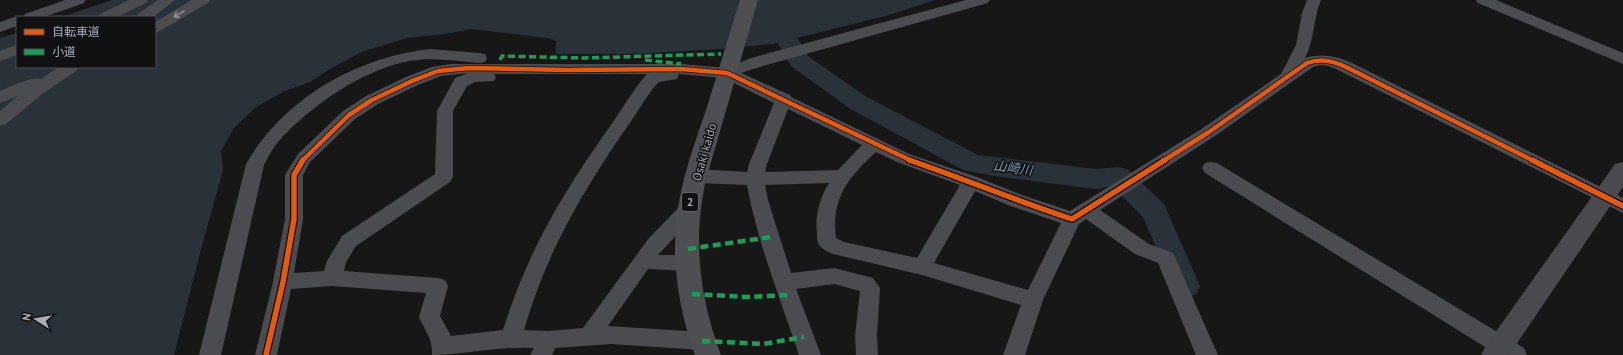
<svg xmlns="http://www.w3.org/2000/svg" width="1623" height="355" viewBox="0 0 1623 355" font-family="'PT Sans','Noto Sans JP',sans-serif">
<rect width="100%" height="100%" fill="#171717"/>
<polygon fill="#2a3239" points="112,0 935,0 885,16 773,44 719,49 635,54 556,54 556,41 548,38 471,29 451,33 407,38 361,52 330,69 310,82 285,91 256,107 234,128 221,151 223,170 200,253 174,355 0,355 0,38 17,33 17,67 155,67 155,17 62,17"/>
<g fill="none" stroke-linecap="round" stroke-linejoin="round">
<polygon fill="#2a3239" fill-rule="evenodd" points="753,0 775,0 808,56 865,96 978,155 1096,169 1118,167 1127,169 1164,204 1200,286 1196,294 1186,298 1176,294 1143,217 1112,186 1096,189 994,176 963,170 849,108 791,66"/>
<g fill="#4b4c50" fill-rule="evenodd">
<polygon points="65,0 86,0 84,3 44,17 23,17 25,14"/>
<polygon points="129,0 148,0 146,3 117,17 98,17 100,14"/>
<polygon points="158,0 175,0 153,17 136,17 138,14"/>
<polygon points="192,0 210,0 208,3 160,31 155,33 155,22"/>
<path d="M966,0h24l-2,3 -225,63 -22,7 49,22 1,2 118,57 68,23 45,18 48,16 133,-83 78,-54 15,-29 6,-32 5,-13h14c-8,19 -6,39 -16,58 17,-5 31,-2 47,5l271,135v15l-283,-142c-9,-5 -17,-8 -27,-4l-98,69 -115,74 49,34 24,9 45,102h-22l-38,-92 -23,-9 -49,-35 -7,5 -36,76 -18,55h-22l18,-50 -99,-30 -89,-21c-4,-2 -10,-4 -13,-8 -3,-3 -3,-8 -3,-12 -2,-19 2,-34 12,-51l-64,2 3,15 23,73 43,-5 39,10 7,10 -3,48 1,19h-22l-1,-19 5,-45 -26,-7 -38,5 25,66h-22c-18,-54 -42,-114 -52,-170l-51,-2 -6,-2 -3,-5 3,-5 6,-2 51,3 2,-8 25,-61 -50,-25 -45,-4 -2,5 -18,3 -5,5c-12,16 -22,34 -34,50 -43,64 -74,118 -96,193l24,1 35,-3 66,-90 33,-34 7,-2 7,2 2,5 -2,5 -38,41h31l7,2 3,6 -3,6 -7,2 -41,-2 -40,57 94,6 7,3 4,6 -4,6 -7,3 -91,-6 -56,4 -3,7h-22l4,-7c-36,-2 -68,7 -102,7 1,-16 -7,-24 -13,-38l7,-24 -94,-7 -41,3 -14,66h-22l18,-73 12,-63v-44l13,-21 45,-43 23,-15 40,-19 26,-10 18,-3h231l45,4 25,-10zM468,73l-13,5 -18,33 -2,63 -93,62 -15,25 -3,10 -30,2 9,-54v-44l7,-13 45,-43 23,-15 40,-19 23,-9zM494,74h153c-15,17 -26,37 -39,55 -46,65 -81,124 -105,201l-52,6 -11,-20 8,-30 -3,-6 -7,-2 -94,-7 2,-9 10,-16 94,-64 3,-5v-66l14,-25 8,-4 19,-1 2,-4zM788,109l74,36 -24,25 -73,2 2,-8zM876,152l21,10 63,23 -43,73 -73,-16 -8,-4c-5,-40 12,-60 40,-86zM975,191l33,14 53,18 -33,67 -94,-27z"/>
<polygon points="1476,0 1496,0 1623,53 1623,64 1478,3"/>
<polygon points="17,16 19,17 17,17 17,26 0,32 0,22"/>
<polygon points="17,45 17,55 0,61 0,51"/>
<path d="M430,49l49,4 6,1 2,4 -2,4 -6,1c-23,-2 -47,-6 -70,-2 -47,9 -99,45 -131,81 -6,7 -10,15 -14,23l-43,190h-22l47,-191c37,-65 110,-107 184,-115z"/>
<path d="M59,67h19l-2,4 -35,24 -35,29 -6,2v-15l18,-15 -18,7v-12c10,-4 31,-15 41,-12z"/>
<polygon points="1211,162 1217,163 1524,348 1527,355 1498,355 1205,173 1202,168 1205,163"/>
</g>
<polygon fill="#4a4a4e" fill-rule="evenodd" points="1623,162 1623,187 1509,355 1481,355 1485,347 1615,164"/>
<path fill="#4d4f52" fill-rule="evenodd" d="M740,0h18l-51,176c-15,60 -8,121 14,179h-26c-18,-50 -26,-106 -15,-158 6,-31 17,-60 27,-90 11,-36 22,-71 33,-107z"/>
<g stroke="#1a9f57" stroke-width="3.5" stroke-dasharray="7 3.5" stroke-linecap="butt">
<polyline points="500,60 502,56 584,58 721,54"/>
<polyline points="645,60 681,64"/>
</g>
<g stroke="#1a9f57" stroke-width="4.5" stroke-dasharray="8 4.5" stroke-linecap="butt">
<polyline points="688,249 771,237"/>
<polyline points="692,294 747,297 789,295"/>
<polyline points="702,341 763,344 804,337"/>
</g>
<defs>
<g id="cycleway-far1">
<polyline points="302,161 349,115 372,100 412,81 438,71 468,68 567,70 681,69 727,73 912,161"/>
<path d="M1163,161l46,-29 98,-69c14,-5 26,-2 39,4l188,94"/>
</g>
<g id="cycleway">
<path d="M909,160c55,19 108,41 163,59l93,-59"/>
<polyline points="1532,160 1623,206"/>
<polyline points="266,355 283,282 294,219 294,175 303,160"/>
</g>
</defs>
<use href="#cycleway-far1" stroke="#111113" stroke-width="6"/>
<use href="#cycleway" stroke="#111113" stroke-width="8"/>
<use href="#cycleway-far1" stroke="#e8590c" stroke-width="4.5"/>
<use href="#cycleway" stroke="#e8590c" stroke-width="5.5"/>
</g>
<defs><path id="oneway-shaft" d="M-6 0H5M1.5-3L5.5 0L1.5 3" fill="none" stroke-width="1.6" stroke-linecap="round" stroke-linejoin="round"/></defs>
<use stroke="#8c9099" href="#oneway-shaft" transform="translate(179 14) rotate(149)"/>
<g text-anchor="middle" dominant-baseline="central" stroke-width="3" stroke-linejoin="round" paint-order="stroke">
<rect fill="#111113" stroke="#7b7e86" stroke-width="1" x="682" y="193" width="16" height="18" rx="3"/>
<g font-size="11" font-weight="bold" fill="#a8adb8">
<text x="690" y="202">2</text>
</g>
<g font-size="12" fill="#a8adb8" stroke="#111113">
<text transform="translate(704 152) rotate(-74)">Osaki kaido</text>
</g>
<g font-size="13" font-style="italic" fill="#7f9bb3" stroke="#111113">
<text transform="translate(1013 168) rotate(7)">山崎川</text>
</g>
</g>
<rect x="16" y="16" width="140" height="52" fill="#111113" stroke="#4d4f55"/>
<rect x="24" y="29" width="20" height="6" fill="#e8590c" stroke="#4d4f55"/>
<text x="52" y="36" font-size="12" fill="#a8adb8">自転車道</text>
<rect x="24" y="49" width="20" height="6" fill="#1a9f57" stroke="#4d4f55"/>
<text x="52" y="56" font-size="12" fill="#a8adb8">小道</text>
<g transform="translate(36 319) rotate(282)" stroke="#111113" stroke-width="3" paint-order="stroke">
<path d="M0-3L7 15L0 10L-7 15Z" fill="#a8adb8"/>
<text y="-6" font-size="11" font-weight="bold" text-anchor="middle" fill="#a8adb8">N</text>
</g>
</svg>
